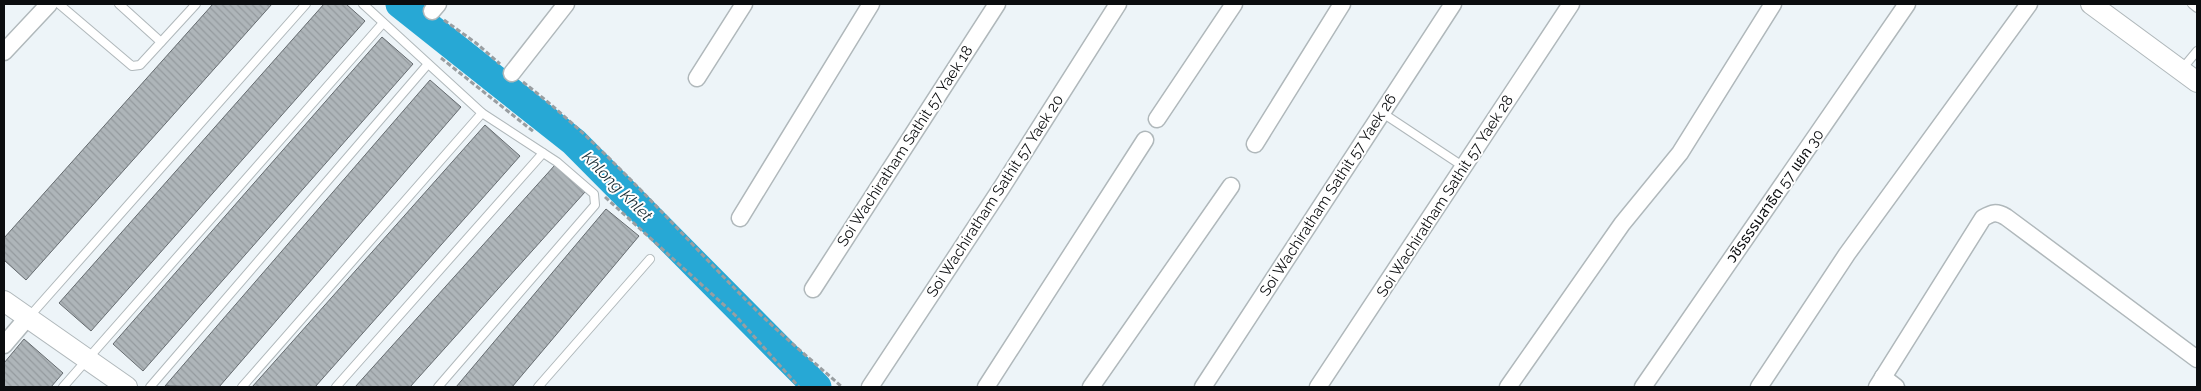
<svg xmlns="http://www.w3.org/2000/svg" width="2201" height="391" viewBox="0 0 2201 391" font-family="Raleway,'Noto Sans Thai',sans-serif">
<defs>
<pattern id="building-back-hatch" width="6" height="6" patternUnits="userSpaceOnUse" patternTransform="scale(1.25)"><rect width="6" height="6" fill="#aeb5b9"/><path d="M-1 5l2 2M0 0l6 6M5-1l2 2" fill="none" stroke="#949a9e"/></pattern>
</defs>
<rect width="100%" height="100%" fill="#edf4f8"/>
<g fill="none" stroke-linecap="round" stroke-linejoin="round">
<polyline stroke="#27a8d5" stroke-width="29" points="400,4 574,142 817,387"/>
</g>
<g fill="url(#building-back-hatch)" stroke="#666c70">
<polygon points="213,4 272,4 26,280 4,260 4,238"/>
<polygon points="324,4 346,4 365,21 91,331 59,303"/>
<polygon points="382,37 413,64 143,371 113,344"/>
<polygon points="430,80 461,107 219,387 165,386"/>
<polygon points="485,125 520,156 315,387 252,387"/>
<polygon points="555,165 585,192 410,387 355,387"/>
<polygon points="606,209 639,236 561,329 512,387 456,387"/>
<polygon points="24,339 63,373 51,387 4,387 4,363"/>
</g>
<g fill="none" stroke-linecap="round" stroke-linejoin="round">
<defs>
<g id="service">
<polyline points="59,4 132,66 140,65 196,4"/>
<polyline points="119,4 161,42"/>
<polyline points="363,4 482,113 557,162 594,194 595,205 438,387"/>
<polyline points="2192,4 2197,8"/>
<polyline points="2182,69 2197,51"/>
<polyline points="1381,112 1464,167"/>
<polyline points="29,317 306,4"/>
<polyline points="63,387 383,23"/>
<polyline points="150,387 428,64"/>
<polyline points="242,387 482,113"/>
<polyline points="336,387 543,153"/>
<polyline points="538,387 650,259"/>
</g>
<g id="minor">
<polyline points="432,11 438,4"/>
<polyline points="4,52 49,4"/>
<polyline points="512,73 566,4"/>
<polyline points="697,78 744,4"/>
<polyline points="1157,119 1234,4"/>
<polyline points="1255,144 1342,4"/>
<polyline points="740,218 871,4"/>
<polyline points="813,289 997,4"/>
<polyline points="4,345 27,318"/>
<polyline points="1883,377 1896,387"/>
<polyline points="870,387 1002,187 1118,4"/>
<polyline points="986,387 1145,140"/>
<polyline points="1091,387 1231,186"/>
<polyline points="1203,387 1453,4"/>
<polyline points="1318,387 1571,4"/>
<polyline points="1508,387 1622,224 1680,153 1773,4"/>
<polyline points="1643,387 1907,4"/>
<polyline points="1759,387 1847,254 2029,4"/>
<path d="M1877,387l106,-169c9,-5 13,-7 23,-1l191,142"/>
</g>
<g id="tertiary">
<polyline points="2091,4 2197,82"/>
<polyline points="4,301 127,387"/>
</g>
</defs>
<use href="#service" stroke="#b0b8bb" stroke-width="10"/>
<use href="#minor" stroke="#b0b8bb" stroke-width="19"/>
<use href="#tertiary" stroke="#b0b8bb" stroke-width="22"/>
<g stroke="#999ea1" stroke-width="3" stroke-dasharray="5 2.5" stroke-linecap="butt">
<polyline points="444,20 476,43 500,64"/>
<polyline points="441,58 534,132"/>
<path d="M523,82c85,66 155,150 231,226 28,28 59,53 88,79"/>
<polyline points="605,197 735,315 799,387"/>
</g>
<use href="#service" stroke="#fff" stroke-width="8"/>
<use href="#minor" stroke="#fff" stroke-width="16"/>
<use href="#tertiary" stroke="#fff" stroke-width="20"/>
</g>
<g text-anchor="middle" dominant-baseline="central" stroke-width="4" stroke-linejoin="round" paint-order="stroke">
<g font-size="15" fill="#0b0d0f" stroke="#fff">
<text transform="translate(905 146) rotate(-57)">Soi Wachiratham Sathit 57 Yaek 18</text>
<text transform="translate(1328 195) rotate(-57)">Soi Wachiratham Sathit 57 Yaek 26</text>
<text transform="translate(995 196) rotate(-57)">Soi Wachiratham Sathit 57 Yaek 20</text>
<text transform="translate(1445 196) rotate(-57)">Soi Wachiratham Sathit 57 Yaek 28</text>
<text transform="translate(1775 196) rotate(-55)">วชิรธรรมสาธิต 57 แยก 30</text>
</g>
<g font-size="16" font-style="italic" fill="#192e36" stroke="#fff">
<text transform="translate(617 186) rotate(45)">Khlong Khlet</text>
</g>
</g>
<rect width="2201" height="391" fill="none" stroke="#0b0d0f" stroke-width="10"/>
</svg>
